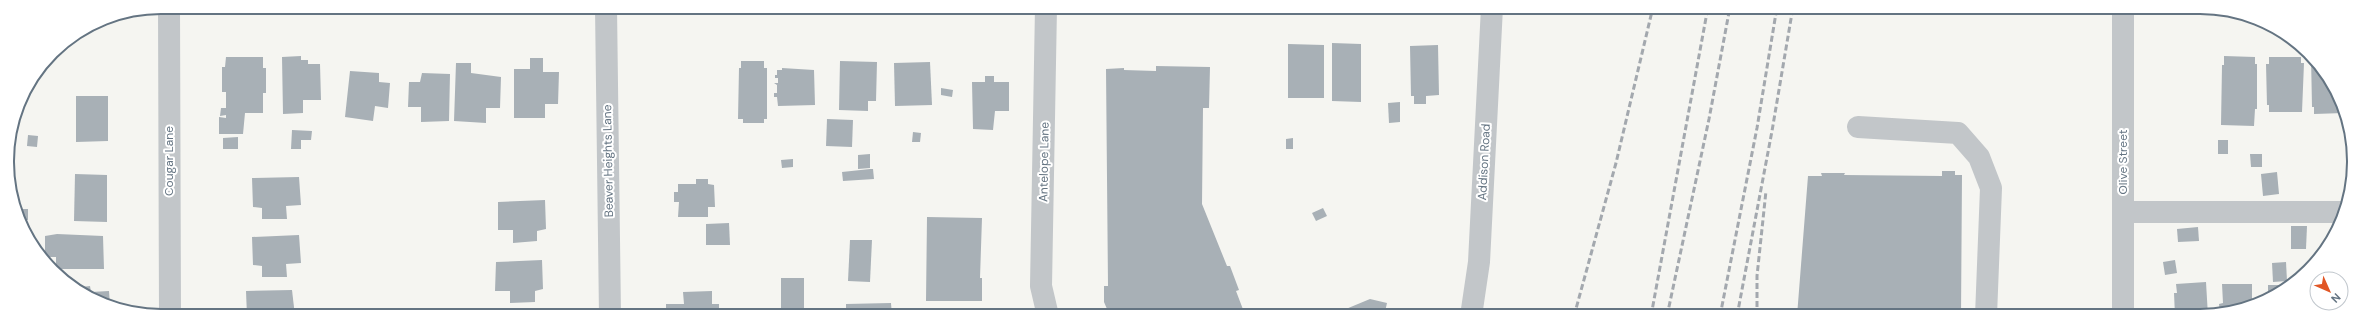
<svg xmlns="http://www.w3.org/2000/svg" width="2361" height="323" viewBox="0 0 2361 323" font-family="'DM Sans',sans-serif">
<rect width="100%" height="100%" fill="#f5f5f1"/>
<g fill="#a8b0b6">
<polygon points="1332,43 1361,44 1361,102 1332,101"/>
<polygon points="1288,44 1324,45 1324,98 1288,98"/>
<polygon points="1438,45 1439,95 1426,96 1426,104 1414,104 1414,96 1411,96 1410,46"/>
<polygon points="301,56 301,60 308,60 308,64 320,64 321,100 303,100 303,113 283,114 282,57"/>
<polygon points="2224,56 2255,57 2255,64 2257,64 2257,109 2255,109 2254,126 2221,125 2222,65 2224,65"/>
<polygon points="2311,56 2316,60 2344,109 2344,113 2314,114 2314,107 2312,107"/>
<polygon points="226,57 263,57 263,68 266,68 266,93 263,93 263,113 245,113 243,134 219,134 219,117 226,118 226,115 220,116 221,108 226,108 226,92 222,92 222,67 225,67"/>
<polygon points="2269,57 2301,57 2301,63 2304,63 2302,112 2269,112 2269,105 2267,105 2266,64 2269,64"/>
<polygon points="530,58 543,58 543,72 559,72 558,104 545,104 545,118 514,118 514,69 530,69"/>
<polygon points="741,61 764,61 764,68 767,68 767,119 764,119 764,123 743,123 743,119 738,119 739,68 741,68"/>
<polygon points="840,61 877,62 876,101 868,101 868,111 839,110"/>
<polygon points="930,62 932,105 895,106 894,63"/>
<polygon points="456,63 471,63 471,73 501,77 500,108 486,108 486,123 454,121"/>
<polygon points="1156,66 1210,67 1209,108 1203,108 1202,204 1227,266 1230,266 1239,290 1236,291 1244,312 1248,311 1250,316 1110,316 1104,302 1104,286 1108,286 1106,69 1124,68 1124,70 1156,71"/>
<polygon points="782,68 814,70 815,105 778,106 777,97 774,97 774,93 777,93 777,85 774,83 778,83 778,78 775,78 775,75 777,75 777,70 782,70"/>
<polygon points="350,71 379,73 379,82 390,83 388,108 375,106 373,121 345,117"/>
<polygon points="422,73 450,74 449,121 421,122 421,107 408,107 409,82 420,82"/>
<polygon points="985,76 994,76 994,82 1009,82 1009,111 995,111 993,130 973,129 972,82 985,82"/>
<polygon points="941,88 953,90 952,97 941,95"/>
<polygon points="76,96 108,96 108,141 76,142"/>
<polygon points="1400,102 1400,122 1389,123 1388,103"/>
<polygon points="827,119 853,120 852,147 826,146"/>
<polygon points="292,130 312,131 311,140 301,140 301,149 291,149"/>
<polygon points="913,132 921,133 920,142 912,142"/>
<polygon points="28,135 38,136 37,147 27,146"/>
<polygon points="238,137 238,149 223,149 223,138"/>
<polygon points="1293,138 1293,149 1286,149 1286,139"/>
<rect x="2218" y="140" width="10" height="14"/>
<polygon points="870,154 870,168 858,169 858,155"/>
<polygon points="2250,154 2262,154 2262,167 2251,167"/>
<polygon points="793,159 793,167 782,168 781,160"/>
<polygon points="870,169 873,169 874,179 843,181 842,172"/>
<polygon points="1942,171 1955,171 1955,175 1962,175 1961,316 1797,316 1808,176 1822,176 1821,173 1845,173 1844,175 1942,176"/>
<polygon points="2277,172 2279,194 2263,196 2261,174"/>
<polygon points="75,174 107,175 107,222 74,221"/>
<polygon points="299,177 301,205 286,206 287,219 262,219 262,208 253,207 252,178"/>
<polygon points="696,179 708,179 708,184 714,185 715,207 708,207 708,217 678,217 679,202 674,202 674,192 678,192 678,184 696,184"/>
<polygon points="545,200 546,229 537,231 537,241 513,243 513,230 498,230 498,202"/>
<polygon points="1323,208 1327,216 1316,221 1312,213"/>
<polygon points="15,209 28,209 28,220 20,220"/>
<polygon points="927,217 982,218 980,278 982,278 982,301 926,301"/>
<polygon points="729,223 730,245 706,245 706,224"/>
<polygon points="2291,226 2307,226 2306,249 2291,249"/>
<polygon points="2198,227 2199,241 2178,242 2177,229"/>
<polygon points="57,234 103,236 104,269 56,269 56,257 45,257 45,236"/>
<polygon points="299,235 301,263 286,264 287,277 262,277 262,266 253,265 252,237"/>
<polygon points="850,240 872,240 870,282 848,281"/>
<polygon points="542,260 543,289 535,291 535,302 510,303 510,291 495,291 496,262"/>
<polygon points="2175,260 2177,273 2165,275 2163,262"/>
<polygon points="2286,262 2287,281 2273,282 2272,263"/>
<rect x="781" y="278" width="23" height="38"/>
<polygon points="2206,282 2208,316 2175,316 2174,293 2177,293 2176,284"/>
<polygon points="2222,284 2252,284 2252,303 2254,305 2220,313 2219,304 2223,303"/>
<polygon points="2268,285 2287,285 2268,298"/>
<polygon points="90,286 91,292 109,291 110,305 93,300 81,291 81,287"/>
<polygon points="292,290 295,316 247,316 246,291"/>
<polygon points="712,291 712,304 719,304 719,316 666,316 666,304 684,304 683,292"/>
<polygon points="1370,299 1387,303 1384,316 1329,316"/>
<polygon points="891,303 892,316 846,316 846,304"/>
</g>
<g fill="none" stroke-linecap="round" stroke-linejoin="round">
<g stroke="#c2c6c9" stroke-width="22">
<polyline points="169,7 170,316"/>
<polyline points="606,7 610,316"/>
<polyline points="1046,7 1041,286 1048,316"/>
<polyline points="1858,127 1958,133 1979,157 1991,188 1986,316"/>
<polyline points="2123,212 2343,212"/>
<polyline points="1471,316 1479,262 1492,7"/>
<polyline points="2123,316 2123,7"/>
</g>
<g stroke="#a3a8ae" stroke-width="3" stroke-dasharray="6 3" stroke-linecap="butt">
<polyline points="1574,316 1616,163 1653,7"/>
<polyline points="1651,316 1708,7"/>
<polyline points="1667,316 1709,119 1730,7"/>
<polyline points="1720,316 1757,128 1777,7"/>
<polyline points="1737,316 1772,131 1793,7"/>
<polyline points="1757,316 1757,276 1766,191"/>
</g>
</g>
<g text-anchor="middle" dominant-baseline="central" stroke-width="4" stroke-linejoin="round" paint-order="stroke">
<g font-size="12" fill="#647482" stroke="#fff">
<text transform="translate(169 161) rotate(-90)">Cougar Lane</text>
<text transform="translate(608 161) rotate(-91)">Beaver Heights Lane</text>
<text transform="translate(1044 162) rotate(-89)">Antelope Lane</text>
<text transform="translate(1484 162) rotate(-87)">Addison Road</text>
<text transform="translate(2123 162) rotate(-90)">Olive Street</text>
</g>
</g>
<path d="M0 0H2361V323H0ZM161 14H2200A147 147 0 0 1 2347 161V162A147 147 0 0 1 2200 309H161A147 147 0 0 1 14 162V161A147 147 0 0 1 161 14Z" fill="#fff" fill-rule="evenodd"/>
<path fill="none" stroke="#647482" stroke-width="2" d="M161 14H2200A147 147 0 0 1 2347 161V162A147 147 0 0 1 2200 309H161A147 147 0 0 1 14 162V161A147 147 0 0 1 161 14Z"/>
<g transform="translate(2329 291) rotate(135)"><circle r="19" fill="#ffffff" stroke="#c1c7cd"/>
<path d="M0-3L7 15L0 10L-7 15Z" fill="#e15625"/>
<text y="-6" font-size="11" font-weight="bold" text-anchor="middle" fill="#647482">N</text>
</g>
</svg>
